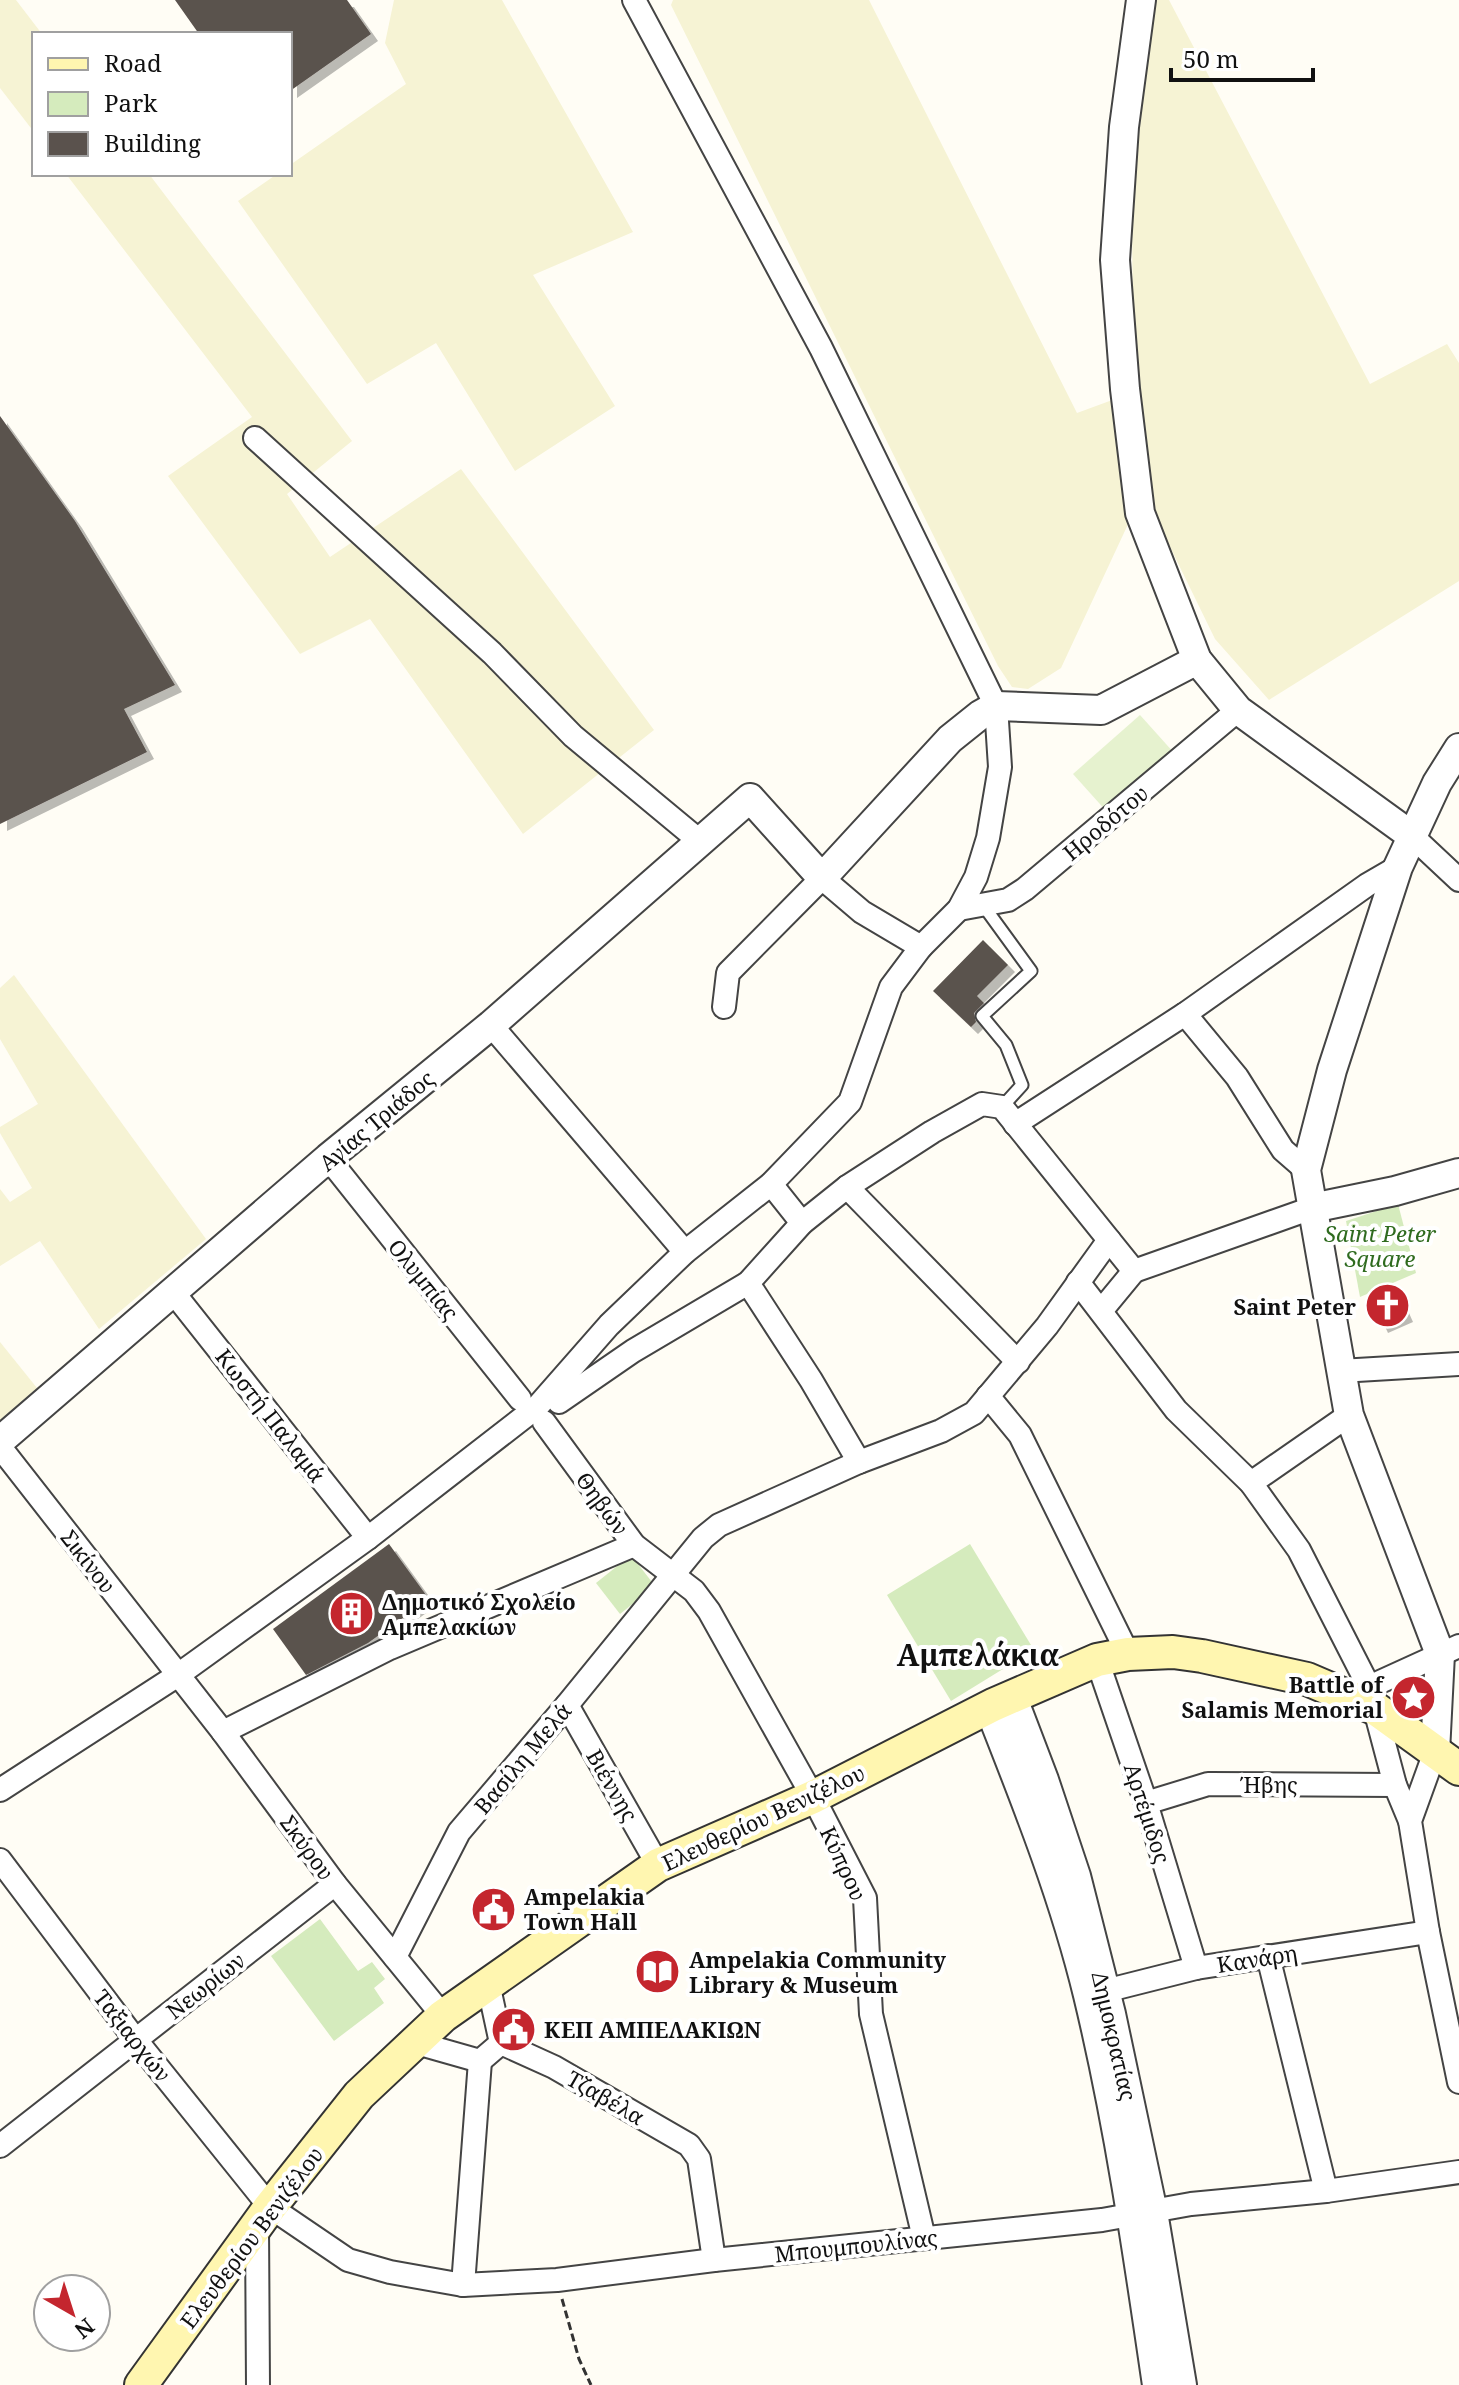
<svg xmlns="http://www.w3.org/2000/svg" width="1459" height="2385" viewBox="0 0 1459 2385" font-family="'Noto Serif',serif">
<defs>
<filter id="shadow"><feDropShadow dx="7" dy="7" stdDeviation="0" flood-color="#0004"/></filter>
</defs>
<rect width="100%" height="100%" fill="#fffdf5"/>
<g fill="#f6f3d4">
<polygon points="0,0 16,0 42,34 34,34 34,132 0,88"/>
<polygon points="394,0 502,0 633,232 533,275 615,406 515,471 436,343 367,384 238,201 277,174 290,174 290,165 406,84 385,43"/>
<polygon points="673,0 869,0 1077,413 1115,399 1130,520 1061,668 1028,689 1012,687 998,666 671,5"/>
<polygon points="1153,0 1169,0 1370,384 1447,344 1459,363 1459,581 1269,700 1215,639 1153,512 1133,363 1132,204"/>
<polygon points="66,174 149,174 352,441 287,494 330,557 461,469 654,730 523,834 370,619 300,654 168,476 252,417"/>
<polygon points="14,975 206,1239 99,1329 40,1241 0,1266 0,1189 10,1202 32,1188 0,1133 0,1127 38,1104 0,1039 0,988"/>
<polygon points="0,1342 37,1388 0,1420"/>
</g>
<g fill="#d5ebbd">
<polygon points="1398,1204 1416,1273 1360,1297 1346,1221"/>
<polygon points="970,1544 1034,1650 951,1701 887,1595"/>
<polygon points="631,1555 655,1586 620,1614 596,1583"/>
<polygon points="320,1919 358,1971 372,1962 385,1979 374,1988 384,2003 334,2041 271,1956"/>
</g>
<polygon fill="#e6f2cf" points="1140,715 1175,754 1108,813 1073,774"/>
<g fill="#5a524d" filter="url(#shadow)">
<polygon points="175,0 347,0 371,34 290,91 290,34 199,34"/>
<polygon points="0,416 75,521 175,685 124,709 147,752 0,824"/>
<polygon points="983,940 1008,965 977,996 984,1003 974,1013 976,1022 971,1027 933,991"/>
<polygon points="1393,1286 1406,1315 1381,1326 1368,1297"/>
<polygon points="389,1544 429,1599 368,1643 306,1675 273,1629"/>
</g>
<g fill="none" stroke-linecap="round" stroke-linejoin="round">
<defs>
<polyline id="service" points="983,905 1031,971 982,1016 1006,1045 1022,1085 1002,1107"/>
<g id="minor">
<polyline points="255,438 492,653 573,736 702,843"/>
<polyline points="1412,836 1459,880"/>
<polyline points="959,909 1008,900 1025,889 1238,710"/>
<polyline points="724,1007 728,973 822,878 862,912 921,947"/>
<polyline points="1185,1014 1237,1077 1283,1150 1306,1170"/>
<polyline points="491,1025 685,1252"/>
<polyline points="1015,1124 1185,1014 1367,885 1398,867"/>
<polyline points="328,1158 520,1399"/>
<polyline points="771,1184 802,1223"/>
<polyline points="847,1187 1018,1362"/>
<polyline points="1078,1282 1176,1410 1251,1483 1299,1550 1369,1687"/>
<polyline points="748,1283 811,1380 859,1462"/>
<polyline points="173,1292 368,1538"/>
<polyline points="1101,1311 1134,1271"/>
<polyline points="1340,1371 1459,1364"/>
<polyline points="988,1396 1020,1435 1128,1654"/>
<polyline points="559,1402 633,1351 748,1283 802,1223 847,1187 932,1132 982,1104 1002,1107 1134,1271 1312,1208"/>
<polyline points="544,1422 634,1545 694,1591 709,1611 813,1797 865,1898 871,2014 924,2238"/>
<polyline points="0,1447 223,1732 335,1884 443,2016"/>
<polyline points="1251,1483 1349,1415"/>
<polyline points="1097,1660 1146,1803 1196,1968"/>
<polyline points="567,1705 658,1865"/>
<polyline points="223,1732 390,1648 634,1545"/>
<polyline points="1435,1752 1410,1821 1428,1932 1459,2082"/>
<polyline points="0,1790 178,1675 368,1538 537,1407 609,1325 685,1252 771,1184 850,1102 891,987 921,947 959,909 976,877 988,838 1000,767 996,706 821,348 634,0"/>
<polyline points="1146,1803 1208,1784 1395,1785"/>
<polyline points="1410,1821 1395,1785 1369,1687 1459,1646"/>
<polyline points="0,1860 135,2039 270,2207 348,2260 390,2272 463,2285 557,2280 714,2260 1102,2220 1191,2204 1326,2191 1459,2172"/>
<polyline points="1268,1956 1326,2191"/>
<polyline points="395,1957 459,1832 567,1705 703,1538 719,1525 859,1462 941,1431 974,1413 1047,1326 1109,1240"/>
<polyline points="488,1983 501,2043"/>
<polyline points="1089,1995 1196,1968 1428,1932"/>
<polyline points="413,2042 480,2061 501,2043 554,2067 689,2145 699,2159 714,2260"/>
<polyline points="0,2146 335,1884"/>
<polyline points="257,2226 258,2385"/>
<polyline points="463,2285 480,2061"/>
</g>
<g id="tertiary">
<polyline points="1141,0 1124,127 1115,260 1125,389 1140,513 1197,660 1238,710 1412,836"/>
<polyline points="1312,1208 1395,1191 1459,1173"/>
<polyline points="0,1441 328,1158 491,1025 750,798 822,878 950,739 980,715 996,706 1101,710 1197,660"/>
<polyline points="1012,1696 1044,1780 1076,1876 1111,2014 1153,2212 1182,2385"/>
<path d="M989,1707c37,94 75,189 99,288 31,128 50,260 69,390"/>
<polyline points="1435,1752 1440,1654 1349,1415 1306,1170 1332,1070 1398,867 1437,783 1459,748"/>
</g>
<polyline id="secondary" points="141,2385 270,2207 359,2095 443,2016 658,1865 813,1797 993,1705 1097,1660 1128,1654 1173,1652 1202,1656 1307,1679 1342,1694 1376,1709 1459,1769"/>
</defs>
<use href="#service" stroke="#444" stroke-width="15"/>
<use href="#minor" stroke="#444" stroke-width="26"/>
<use href="#tertiary" stroke="#444" stroke-width="32"/>
<use href="#secondary" stroke="#333" stroke-width="36"/>
<polyline stroke="#333" stroke-width="3" stroke-dasharray="8 4" stroke-linecap="butt" points="562,2299 579,2359 591,2385"/>
<use href="#service" stroke="#fff" stroke-width="11"/>
<use href="#minor" stroke="#fff" stroke-width="22"/>
<use href="#tertiary" stroke="#fff" stroke-width="28"/>
<use href="#secondary" stroke="#fff6b0" stroke-width="32"/>
</g>
<defs>
<symbol id="church-disc" viewBox="-11 -11 22 22"><circle r="9.5" fill="#c4262e" stroke="#fff"/><path d="M-1.2-6h2.4v3.5h3.3v2.4h-3.3V6h-2.4V-.1h-3.3v-2.4h3.3Z" fill="#fff"/></symbol>
<symbol id="building-disc" viewBox="-11 -11 22 22"><circle r="9.5" fill="#c4262e" stroke="#fff"/><path d="M-4-6H4V6H1V3H-1V6H-4ZM-2.5-4.3h1.7v1.8h-1.7ZM.8-4.3h1.7v1.8H.8ZM-2.5-1h1.7V.8h-1.7ZM.8-1h1.7V.8H.8Z" fill="#fff"/></symbol>
<symbol id="sight-disc" viewBox="-11 -11 22 22"><circle r="9.5" fill="#c4262e" stroke="#fff"/><path d="M0-6L1.8-2.2L6-1.7L2.9 1.2L3.7 5.4L0 3.3L-3.7 5.4L-2.9 1.2L-6-1.7L-1.8-2.2Z" fill="#fff"/></symbol>
<symbol id="civic-disc" viewBox="-11 -11 22 22"><circle r="9.5" fill="#c4262e" stroke="#fff"/><path d="M-.6-6.5H3V-4.5H.6V-3L4-1V1h2V6H-6V1h2V-1L-.6-3ZM-1.2 2.5V6h2.4V2.5Z" fill="#fff"/></symbol>
<symbol id="library-disc" viewBox="-11 -11 22 22"><circle r="9.5" fill="#c4262e" stroke="#fff"/><path d="M-6-4Q-3-5.5-.7-3.5V5Q-3 3-6 4ZM6-4Q3-5.5 .7-3.5V5Q3 3 6 4Z" fill="#fff"/></symbol>
</defs>
<g fill-rule="evenodd">
<use href="#church-disc" x="1362" y="1280" width="51" height="51"/>
<use href="#building-disc" x="326" y="1588" width="51" height="51"/>
<use href="#sight-disc" x="1388" y="1672" width="51" height="51"/>
<use href="#civic-disc" x="468" y="1884" width="51" height="51"/>
<use href="#library-disc" x="632" y="1946" width="51" height="51"/>
<use href="#civic-disc" x="488" y="2004" width="51" height="51"/>
</g>
<g text-anchor="middle" dominant-baseline="central" stroke-width="8" stroke-linejoin="round" paint-order="stroke">
<g font-size="22" fill="#111" stroke="#fff">
<text transform="translate(1105 822) rotate(-40)">Ηροδότου</text>
<text transform="translate(376 1120) rotate(-40)">Αγίας Τριάδος</text>
<text transform="translate(424 1279) rotate(51)">Ολυμπίας</text>
<text transform="translate(271 1415) rotate(52)">Κωστή Παλαμά</text>
<text transform="translate(603 1503) rotate(54)">Θηβών</text>
<text transform="translate(89 1561) rotate(52)">Σικίνου</text>
<text transform="translate(522 1758) rotate(-50)">Βασίλη Μελά</text>
<text x="1269" y="1784">Ήβης</text>
<text transform="translate(613 1785) rotate(60)">Βιέννης</text>
<text transform="translate(1148 1813) rotate(72)">Αρτέμιδος</text>
<text transform="translate(763 1817) rotate(-25)">Ελευθερίου Βενιζέλου</text>
<text transform="translate(308 1847) rotate(54)">Σκύρου</text>
<text transform="translate(844 1863) rotate(65)">Κύπρου</text>
<text transform="translate(1257 1958) rotate(-9)">Κανάρη</text>
<text transform="translate(205 1985) rotate(-38)">Νεωρίων</text>
<text transform="translate(133 2035) rotate(52)">Ταξιαρχών</text>
<text transform="translate(1115 2036) rotate(77)">Δημοκρατίας</text>
<text transform="translate(606 2097) rotate(30)">Τζαβέλα</text>
<text transform="translate(251 2237) rotate(-53)">Ελευθερίου Βενιζέλου</text>
<text transform="translate(856 2245) rotate(-6)">Μπουμπουλίνας</text>
</g>
<g font-size="22" font-style="italic" fill="#2f6b1f" stroke="#fff">
<text x="1380" y="1233">Saint Peter<tspan x="1380" dy="25">Square</tspan></text>
</g>
<g font-size="22" font-weight="bold" fill="#111" stroke="#fff" text-anchor="start">
<text x="1356" y="1306" text-anchor="end">Saint Peter</text>
<text x="382" y="1601">Δημοτικό Σχολείο<tspan x="382" dy="25">Αμπελακίων</tspan></text>
<text x="1383" y="1684" text-anchor="end">Battle of<tspan x="1383" dy="25">Salamis Memorial</tspan></text>
<text x="524" y="1896">Ampelakia<tspan x="524" dy="25">Town Hall</tspan></text>
<text x="689" y="1959">Ampelakia Community<tspan x="689" dy="25">Library &amp; Museum</tspan></text>
<text x="544" y="2029">ΚΕΠ ΑΜΠΕΛΑΚΙΩΝ</text>
</g>
<g font-size="30" font-weight="bold" fill="#111" stroke="#fff">
<text x="978" y="1654">Αμπελάκια</text>
</g>
</g>
<rect x="32" y="32" width="260" height="144" fill="#ffffff" stroke="#a0a0a0" stroke-width="2"/>
<rect x="48" y="58" width="40" height="12" fill="#fff6b0" stroke="#a0a0a0" stroke-width="2"/>
<text x="104" y="72" font-size="24" fill="#111111">Road</text>
<rect x="48" y="92" width="40" height="24" fill="#d5ebbd" stroke="#a0a0a0" stroke-width="2"/>
<text x="104" y="112" font-size="24" fill="#111111">Park</text>
<rect x="48" y="132" width="40" height="24" fill="#5a524d" stroke="#a0a0a0" stroke-width="2"/>
<text x="104" y="152" font-size="24" fill="#111111">Building</text>
<g transform="translate(72 2313) rotate(141)"><circle r="38" fill="#ffffff" stroke="#a0a0a0" stroke-width="2"/>
<path d="M0-6L14 30L0 20L-14 30Z" fill="#c4262e"/>
<text y="-12" font-size="22" font-weight="bold" text-anchor="middle" fill="#111111">N</text>
</g>
<path d="M1171 68v12h142v-12" fill="none" stroke="#111111" stroke-width="4"/>
<text x="1183" y="68" font-size="24" fill="#111111" stroke="#ffffff" stroke-width="6" paint-order="stroke">50 m</text>
</svg>
